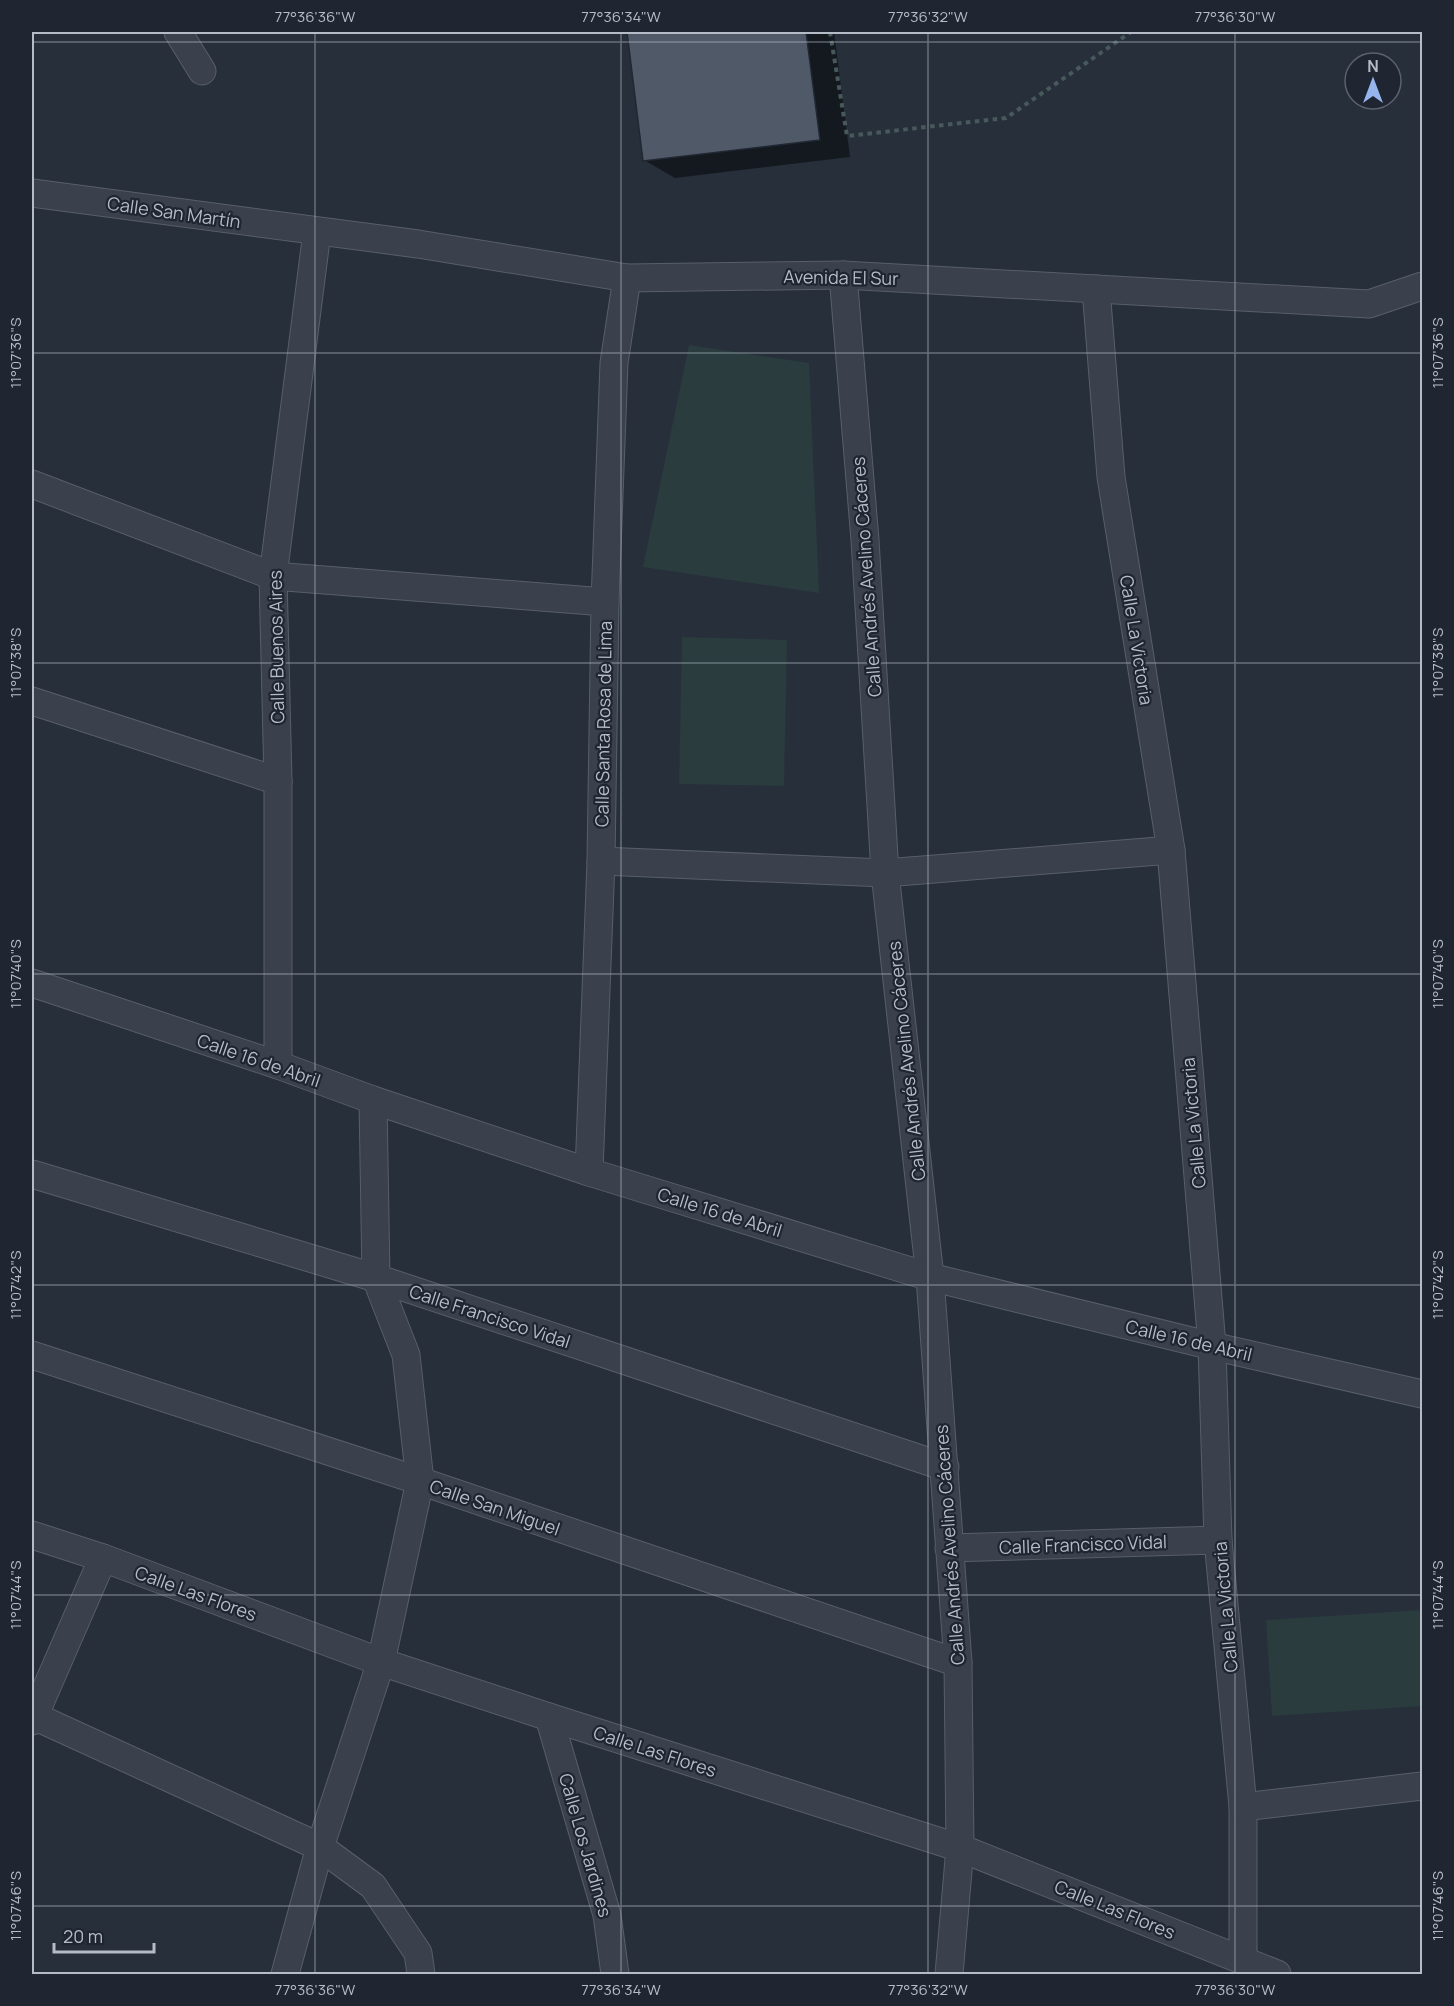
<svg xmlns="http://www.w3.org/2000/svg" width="1454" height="2006" viewBox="0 0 1454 2006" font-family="Manrope,sans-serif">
<rect width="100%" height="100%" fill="#272f3b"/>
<g fill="#2a3c3d">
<polygon points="689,345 809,363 819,593 643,567"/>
<polygon points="682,637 787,640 784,786 679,784"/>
<polygon points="1422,1610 1422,1706 1272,1716 1266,1620"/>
</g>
<polygon fill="#0007" points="629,32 834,32 850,157 675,178 644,160"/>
<polygon fill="#505967" stroke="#212833" stroke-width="1.5" points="627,32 806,32 820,140 643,161"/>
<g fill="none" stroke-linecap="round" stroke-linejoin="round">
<defs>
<g id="minor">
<polyline points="178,32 202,71"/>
<polyline points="32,193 418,244 627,278 843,275 1369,304 1422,286"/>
<polyline points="843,275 865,540 885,873 930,1277 958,1663 960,1848 949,1974"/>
<polyline points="1096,289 1111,477 1171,850 1212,1346 1218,1540 1243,1807 1243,1961"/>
<polyline points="32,484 273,576 605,602"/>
<polyline points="32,701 278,781"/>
<polyline points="601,861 885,873 1171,850"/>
<polyline points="32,983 278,1065 373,1100 589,1172 930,1277 1212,1346 1422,1394"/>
<polyline points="278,1065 278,781 273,576 317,232"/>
<polyline points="589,1172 601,861 605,602 614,363 627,278"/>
<polyline points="32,1174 376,1278 945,1467"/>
<polyline points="32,1355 420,1481 958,1663"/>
<polyline points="32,1535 103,1558 381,1662 549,1717 960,1848 1277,1974"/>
<polyline points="949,1548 1218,1540"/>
<polyline points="34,1716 320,1847 373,1886 418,1953 421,1974"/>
<polyline points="549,1717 607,1915 615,1974"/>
<polyline points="32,1721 103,1558"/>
<polyline points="1243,1807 1422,1786"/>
<polyline points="285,1974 320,1847 381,1662 420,1481 406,1355 376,1278 373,1100"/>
</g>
</defs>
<use href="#minor" stroke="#585f6a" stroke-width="29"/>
<polyline stroke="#48595b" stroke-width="4" stroke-dasharray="4.5 4.5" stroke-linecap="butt" points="830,32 847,136 1006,118 1131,32"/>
<use href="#minor" stroke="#3a414c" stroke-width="27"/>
</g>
<path fill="none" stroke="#b6bcc7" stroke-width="1.5" stroke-opacity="0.45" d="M315,32v1942M621,32v1942M928,32v1942M1235,32v1942M32,42h1390M32,353h1390M32,663h1390M32,974h1390M32,1285h1390M32,1595h1390M32,1906h1390"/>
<g text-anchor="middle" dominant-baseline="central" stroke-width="4.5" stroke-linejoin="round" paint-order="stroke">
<g font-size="18" fill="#b6bcc7" stroke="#1f2631">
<text transform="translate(174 212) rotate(8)">Calle San Martín</text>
<text transform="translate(841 277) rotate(1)">Avenida El Sur</text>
<text transform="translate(866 577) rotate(-94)">Calle Andrés Avelino Cáceres</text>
<text transform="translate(1137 640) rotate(81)">Calle La Victoria</text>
<text transform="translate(276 647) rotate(-91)">Calle Buenos Aires</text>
<text transform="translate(603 724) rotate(-89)">Calle Santa Rosa de Lima</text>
<text transform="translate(259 1060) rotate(19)">Calle 16 de Abril</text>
<text transform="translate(906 1061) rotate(-96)">Calle Andrés Avelino Cáceres</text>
<text transform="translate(1193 1123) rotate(-95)">Calle La Victoria</text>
<text transform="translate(720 1212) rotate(17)">Calle 16 de Abril</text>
<text transform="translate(490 1316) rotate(18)">Calle Francisco Vidal</text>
<text transform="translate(1189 1340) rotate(13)">Calle 16 de Abril</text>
<text transform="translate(495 1507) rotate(19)">Calle San Miguel</text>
<text transform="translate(1083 1544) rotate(-2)">Calle Francisco Vidal</text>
<text transform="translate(949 1545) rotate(-94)">Calle Andrés Avelino Cáceres</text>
<text transform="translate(196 1593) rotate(20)">Calle Las Flores</text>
<text transform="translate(1225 1607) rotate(-95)">Calle La Victoria</text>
<text transform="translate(655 1751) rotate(18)">Calle Las Flores</text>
<text transform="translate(586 1845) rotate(74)">Calle Los Jardines</text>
<text transform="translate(1115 1909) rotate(22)">Calle Las Flores</text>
</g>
</g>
<rect width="1454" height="2006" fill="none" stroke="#1f2631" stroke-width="66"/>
<g transform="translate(1373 81)"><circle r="28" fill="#1f2631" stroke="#5b626d" stroke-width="1.5"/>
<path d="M0-4.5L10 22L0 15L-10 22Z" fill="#95b5ec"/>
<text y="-9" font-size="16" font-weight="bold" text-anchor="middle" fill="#b6bcc7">N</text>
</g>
<path d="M54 1943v9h100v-9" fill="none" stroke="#b6bcc7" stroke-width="3"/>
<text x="63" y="1943" font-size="18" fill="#b6bcc7" stroke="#1f2631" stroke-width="4.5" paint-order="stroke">20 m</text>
<rect x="33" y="33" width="1388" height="1940" fill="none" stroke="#b6bcc7" stroke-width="2"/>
<g font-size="15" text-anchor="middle" fill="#b6bcc7">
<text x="315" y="22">77°36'36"W</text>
<text x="621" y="22">77°36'34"W</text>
<text x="928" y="22">77°36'32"W</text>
<text x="1235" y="22">77°36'30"W</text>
<text transform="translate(16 353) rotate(-90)" y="5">11°07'36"S</text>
<text transform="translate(1438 353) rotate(-90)" y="5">11°07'36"S</text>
<text transform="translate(16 663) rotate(-90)" y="5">11°07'38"S</text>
<text transform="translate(1438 663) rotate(-90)" y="5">11°07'38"S</text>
<text transform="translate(16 974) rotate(-90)" y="5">11°07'40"S</text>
<text transform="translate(1438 974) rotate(-90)" y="5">11°07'40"S</text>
<text transform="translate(16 1285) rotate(-90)" y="5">11°07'42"S</text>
<text transform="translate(1438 1285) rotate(-90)" y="5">11°07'42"S</text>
<text transform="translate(16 1595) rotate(-90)" y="5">11°07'44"S</text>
<text transform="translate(1438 1595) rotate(-90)" y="5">11°07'44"S</text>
<text transform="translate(16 1906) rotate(-90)" y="5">11°07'46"S</text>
<text transform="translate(1438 1906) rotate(-90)" y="5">11°07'46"S</text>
<text x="315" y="1995">77°36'36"W</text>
<text x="621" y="1995">77°36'34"W</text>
<text x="928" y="1995">77°36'32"W</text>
<text x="1235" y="1995">77°36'30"W</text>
</g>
</svg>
